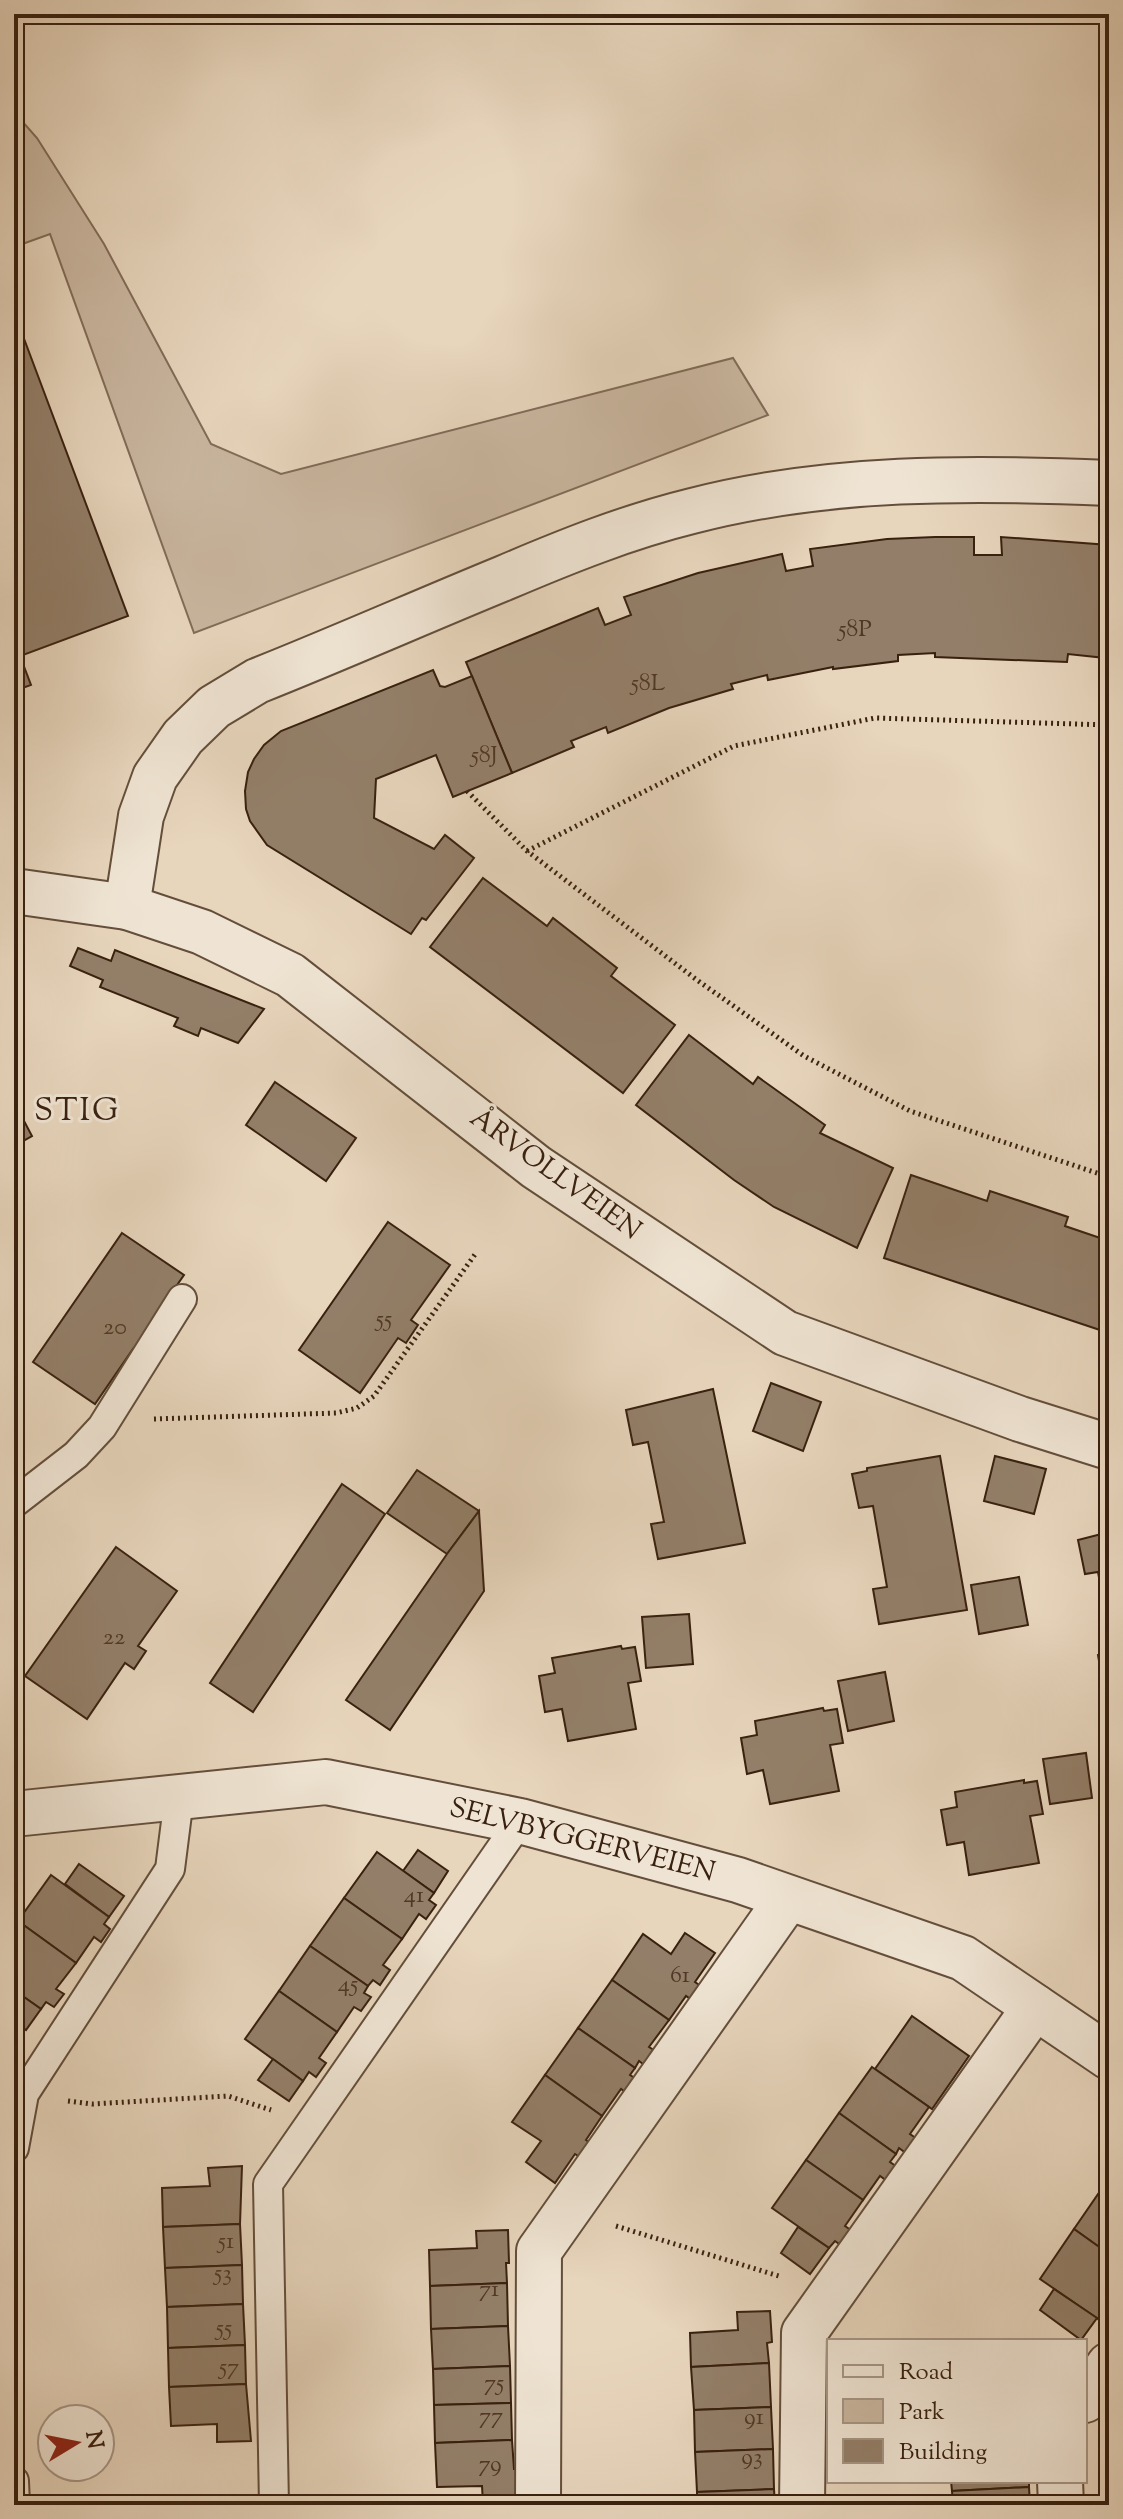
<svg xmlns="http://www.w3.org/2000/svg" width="1123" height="2519" viewBox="0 0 1123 2519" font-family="'Sorts Mill Goudy',serif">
<rect width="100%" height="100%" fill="#e7d5bc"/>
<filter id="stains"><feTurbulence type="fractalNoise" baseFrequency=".0025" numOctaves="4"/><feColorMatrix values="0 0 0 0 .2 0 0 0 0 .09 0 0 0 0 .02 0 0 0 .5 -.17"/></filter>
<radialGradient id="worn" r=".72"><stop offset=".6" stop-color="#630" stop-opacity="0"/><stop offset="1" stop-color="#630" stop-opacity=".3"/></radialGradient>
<polygon fill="#c9b69f" stroke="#816c58" stroke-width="2" points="14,112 37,138 104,244 211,444 281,474 733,358 768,415 194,633 50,234 14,247"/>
<g fill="#937f69" stroke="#392110" stroke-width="2">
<polygon points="14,312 128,616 20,656 31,685 14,691"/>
<polygon points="935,537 974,537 974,555 1002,555 1001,537 1109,545 1109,666 1105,666 1105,658 1068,654 1067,662 935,657 935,653 898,655 898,661 833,669 833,667 768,680 767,675 731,684 733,689 669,708 608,733 606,727 571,741 574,747 512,773 466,662 598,608 605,625 631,615 624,597 698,573 782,554 786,571 813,566 810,549 887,539"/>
<polygon points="433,670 440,686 445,687 472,676 512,773 453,797 436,755 376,779 374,818 434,849 445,835 474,858 426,920 422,918 411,934 267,845 250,821 246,809 245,791 248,772 254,759 264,745 281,731"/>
<polygon points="483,878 547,926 553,918 617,968 611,976 675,1025 623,1093 430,947"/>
<polygon points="78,948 111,961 115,950 264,1009 238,1043 201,1028 198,1036 174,1026 178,1018 100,987 103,980 70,966"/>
<polygon points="689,1035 753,1084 758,1077 825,1125 820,1133 893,1168 857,1248 774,1207 734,1180 636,1105"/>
<polygon points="275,1082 356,1138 326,1181 246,1125"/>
<polygon points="14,1102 32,1136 14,1146"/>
<polygon points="911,1175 987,1201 990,1191 1068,1217 1065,1226 1109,1241 1109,1333 884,1258"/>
<polygon points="388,1222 450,1265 411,1320 418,1325 406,1343 398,1338 360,1393 299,1350"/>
<polygon points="122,1233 184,1275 145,1331 152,1336 140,1354 133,1349 95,1404 33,1362"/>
<polygon points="771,1383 821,1402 803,1451 753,1431"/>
<polygon points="713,1389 745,1543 658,1559 651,1524 664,1522 648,1442 633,1445 626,1410"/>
<polygon points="940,1456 967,1610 879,1624 873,1589 887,1587 873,1506 859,1508 852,1474 867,1471 867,1468"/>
<polygon points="995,1456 1046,1469 1034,1514 984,1501"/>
<polygon points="417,1470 479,1511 447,1554 387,1513"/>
<polygon points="342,1484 385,1514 253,1712 210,1683"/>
<polygon points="479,1511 484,1591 390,1730 346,1700 447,1554"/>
<polygon points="1109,1532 1109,1632 1098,1572 1085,1574 1078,1540"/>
<polygon points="116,1547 177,1591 138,1646 146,1651 134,1669 125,1663 87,1719 25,1676"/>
<polygon points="1019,1577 1028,1625 979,1634 971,1585"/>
<polygon points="689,1614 693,1664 646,1668 642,1617"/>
<polygon points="621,1646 622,1649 635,1647 641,1681 628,1683 636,1729 568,1741 562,1709 545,1712 539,1676 555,1673 552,1658"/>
<polygon points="1109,1653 1109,1689 1104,1690 1098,1655"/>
<polygon points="885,1672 894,1721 848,1731 838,1681"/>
<polygon points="823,1708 824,1711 837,1709 843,1743 830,1745 839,1791 770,1804 763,1770 747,1774 741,1738 757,1735 755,1721"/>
<polygon points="1086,1753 1092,1798 1050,1804 1043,1759"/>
<polygon points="1024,1780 1024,1783 1037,1781 1043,1814 1030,1816 1039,1863 969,1875 964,1842 947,1845 941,1810 957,1807 955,1792"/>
<polygon points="418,1850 448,1871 434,1893 403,1871"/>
<polygon points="377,1852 434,1893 429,1900 436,1905 426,1919 419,1914 402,1939 344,1898"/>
<polygon points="79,1864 124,1896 109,1917 65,1884"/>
<polygon points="51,1875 109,1917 104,1924 110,1929 101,1942 94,1937 76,1963 18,1921"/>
<polygon points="344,1898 402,1939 383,1965 390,1970 380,1985 373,1980 368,1986 310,1946"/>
<polygon points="18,1921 76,1963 56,1989 64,1994 54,2007 46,2002 41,2009 14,1990 14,1926"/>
<polygon points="685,1933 715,1953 695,1982 702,1987 693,2001 686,1996 669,2020 612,1980 643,1934 671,1954"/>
<polygon points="310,1946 368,1986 364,1993 371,1997 361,2011 354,2007 337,2032 279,1991"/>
<polygon points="612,1980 669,2020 649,2047 657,2052 647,2067 639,2061 635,2068 578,2028"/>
<polygon points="14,1990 41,2009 26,2030 14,2021"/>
<polygon points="279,1991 337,2032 319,2058 326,2063 316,2077 309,2072 303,2081 245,2039"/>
<polygon points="912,2016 969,2056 932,2109 875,2069"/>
<polygon points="578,2028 635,2068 630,2075 638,2080 628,2094 621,2089 602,2116 545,2075"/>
<polygon points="273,2059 303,2081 289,2101 258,2080"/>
<polygon points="872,2067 929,2107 910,2134 917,2139 907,2154 899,2148 896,2154 839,2113"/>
<polygon points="545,2075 602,2116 586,2140 593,2145 583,2159 575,2154 555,2183 526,2162 541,2141 512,2122"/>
<polygon points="839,2113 896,2154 890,2162 897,2167 887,2181 880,2176 863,2200 806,2160"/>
<polygon points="806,2160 863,2200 845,2226 852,2231 842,2246 835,2241 829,2248 772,2208"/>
<polygon points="242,2166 240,2224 163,2227 162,2188 210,2186 208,2168"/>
<polygon points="1105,2184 1109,2187 1109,2254 1074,2229"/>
<polygon points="240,2224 242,2265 165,2268 163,2227"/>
<polygon points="798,2227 829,2248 810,2274 781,2253"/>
<polygon points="1074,2229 1109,2254 1109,2315 1103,2311 1098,2319 1040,2279"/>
<polygon points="508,2230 509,2263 506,2263 507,2283 430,2286 429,2250 477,2248 476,2231"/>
<polygon points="242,2265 243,2304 167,2307 165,2268"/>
<polygon points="507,2283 508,2326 431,2329 430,2286"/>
<polygon points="1054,2289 1097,2318 1081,2340 1040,2310"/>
<polygon points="243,2304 245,2345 168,2348 167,2307"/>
<polygon points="770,2311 772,2342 767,2343 769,2363 691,2367 690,2333 738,2330 737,2312"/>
<polygon points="508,2326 510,2366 433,2369 431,2329"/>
<polygon points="245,2345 246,2384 169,2387 168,2348"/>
<polygon points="769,2363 771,2407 694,2410 691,2367"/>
<polygon points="510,2366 511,2403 434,2405 433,2369"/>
<polygon points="246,2384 251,2441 217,2442 217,2424 171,2426 169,2387"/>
<polygon points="511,2403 512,2440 435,2443 434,2405"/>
<polygon points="771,2407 773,2449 695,2452 694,2410"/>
<polygon points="512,2440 514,2469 517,2469 517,2502 483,2503 482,2486 437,2487 435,2443"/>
<polygon points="773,2449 774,2489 697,2492 695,2452"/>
<polygon points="951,2481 1029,2481 1029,2487 952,2491"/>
<polygon points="1029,2487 1030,2505 953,2505 952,2491"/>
<polygon points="774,2489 775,2505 697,2505 697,2492"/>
</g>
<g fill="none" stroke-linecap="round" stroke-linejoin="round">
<defs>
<g id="lane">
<polyline points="14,1503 76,1455 102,1427 182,1299"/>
<polyline points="14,2148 24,2094 170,1869 179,1798"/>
<polyline points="14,2481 15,2505"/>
<polyline points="274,2505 268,2184 520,1821"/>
</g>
<g id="street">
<polyline points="14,891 127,907 202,932 290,975 536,1167 785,1333 1020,1419 1109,1447"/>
<path d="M127,907l14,-91 14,-39 28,-40 31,-30 43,-26c83,-33 164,-69 247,-103 61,-26 123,-51 188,-67 135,-35 279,-34 417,-28"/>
<polyline points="14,1814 326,1782 520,1821 738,1880 963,1958 1109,2057"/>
<polyline points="1085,2400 1109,2365"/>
<polyline points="1060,2481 1061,2505"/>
<polyline points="538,2505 539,2251 788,1898"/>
<polyline points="802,2505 804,2333 1035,2007"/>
</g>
</defs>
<use href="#lane" stroke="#644e3b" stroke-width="32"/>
<use href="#street" stroke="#644e3b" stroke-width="48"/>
<g stroke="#392110" stroke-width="5" stroke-dasharray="2 4" stroke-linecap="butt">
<polyline points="467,791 527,851 697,980 804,1056 910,1111 1109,1177"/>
<polyline points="527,851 734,746 875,718 1109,725"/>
<polyline points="154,1419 336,1413 357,1408 374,1396 476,1253"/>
<polyline points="68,2101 92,2104 228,2096 271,2110"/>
<polyline points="616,2226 782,2277"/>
</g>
<use href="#lane" stroke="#efe4d3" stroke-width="28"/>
<use href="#street" stroke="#efe4d3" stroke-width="44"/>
</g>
<g text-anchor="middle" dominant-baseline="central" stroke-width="6" stroke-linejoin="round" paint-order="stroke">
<g font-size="24" fill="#503826">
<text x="855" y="630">58P</text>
<text x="648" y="684">58L</text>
<text x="484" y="756">58J</text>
<text x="384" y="1320">55</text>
<text x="115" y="1328">20</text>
<text x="114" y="1638">22</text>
<text x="414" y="1896">41</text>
<text x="680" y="1976">61</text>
<text x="348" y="1985">45</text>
<text x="226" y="2242">51</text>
<text x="223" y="2274">53</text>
<text x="489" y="2290">71</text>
<text x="224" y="2329">55</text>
<text x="229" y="2368">57</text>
<text x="494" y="2384">75</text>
<text x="491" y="2417">77</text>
<text x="754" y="2418">91</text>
<text x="752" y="2458">93</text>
<text x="490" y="2465">79</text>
</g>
<g font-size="28" fill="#392110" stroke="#efe4d3">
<text transform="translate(555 1175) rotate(36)">ÅRVOLLVEIEN</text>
<text transform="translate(582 1841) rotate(14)">SELVBYGGERVEIEN</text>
</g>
<g font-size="32" letter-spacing="2" fill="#392110" stroke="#efe4d3">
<text x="77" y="1112">STIG</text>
</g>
</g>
<rect width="1123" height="2519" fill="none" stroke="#e7d5bc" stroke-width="48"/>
<rect x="16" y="16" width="1091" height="2487" fill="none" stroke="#392110" stroke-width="4"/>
<rect x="24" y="24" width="1075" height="2471" fill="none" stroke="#392110" stroke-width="2"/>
<rect x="827" y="2339" width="260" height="144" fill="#efe4d3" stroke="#a69685" stroke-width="2"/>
<rect x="843" y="2365" width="40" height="12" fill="#efe4d3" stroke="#a69685" stroke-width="2"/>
<text x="899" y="2379" font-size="24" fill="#392110">Road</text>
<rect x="843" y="2399" width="40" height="24" fill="#c9b69f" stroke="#a69685" stroke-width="2"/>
<text x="899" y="2419" font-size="24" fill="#392110">Park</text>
<rect x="843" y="2439" width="40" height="24" fill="#937f69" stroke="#a69685" stroke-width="2"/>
<text x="899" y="2459" font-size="24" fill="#392110">Building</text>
<g transform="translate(76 2443) rotate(80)"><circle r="38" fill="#efe4d3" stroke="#a69685" stroke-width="2"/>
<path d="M0-6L14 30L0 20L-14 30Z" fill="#8f2418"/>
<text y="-12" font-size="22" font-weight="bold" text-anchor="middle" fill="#392110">N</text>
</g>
<rect width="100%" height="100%" filter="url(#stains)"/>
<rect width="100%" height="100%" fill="url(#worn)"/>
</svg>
